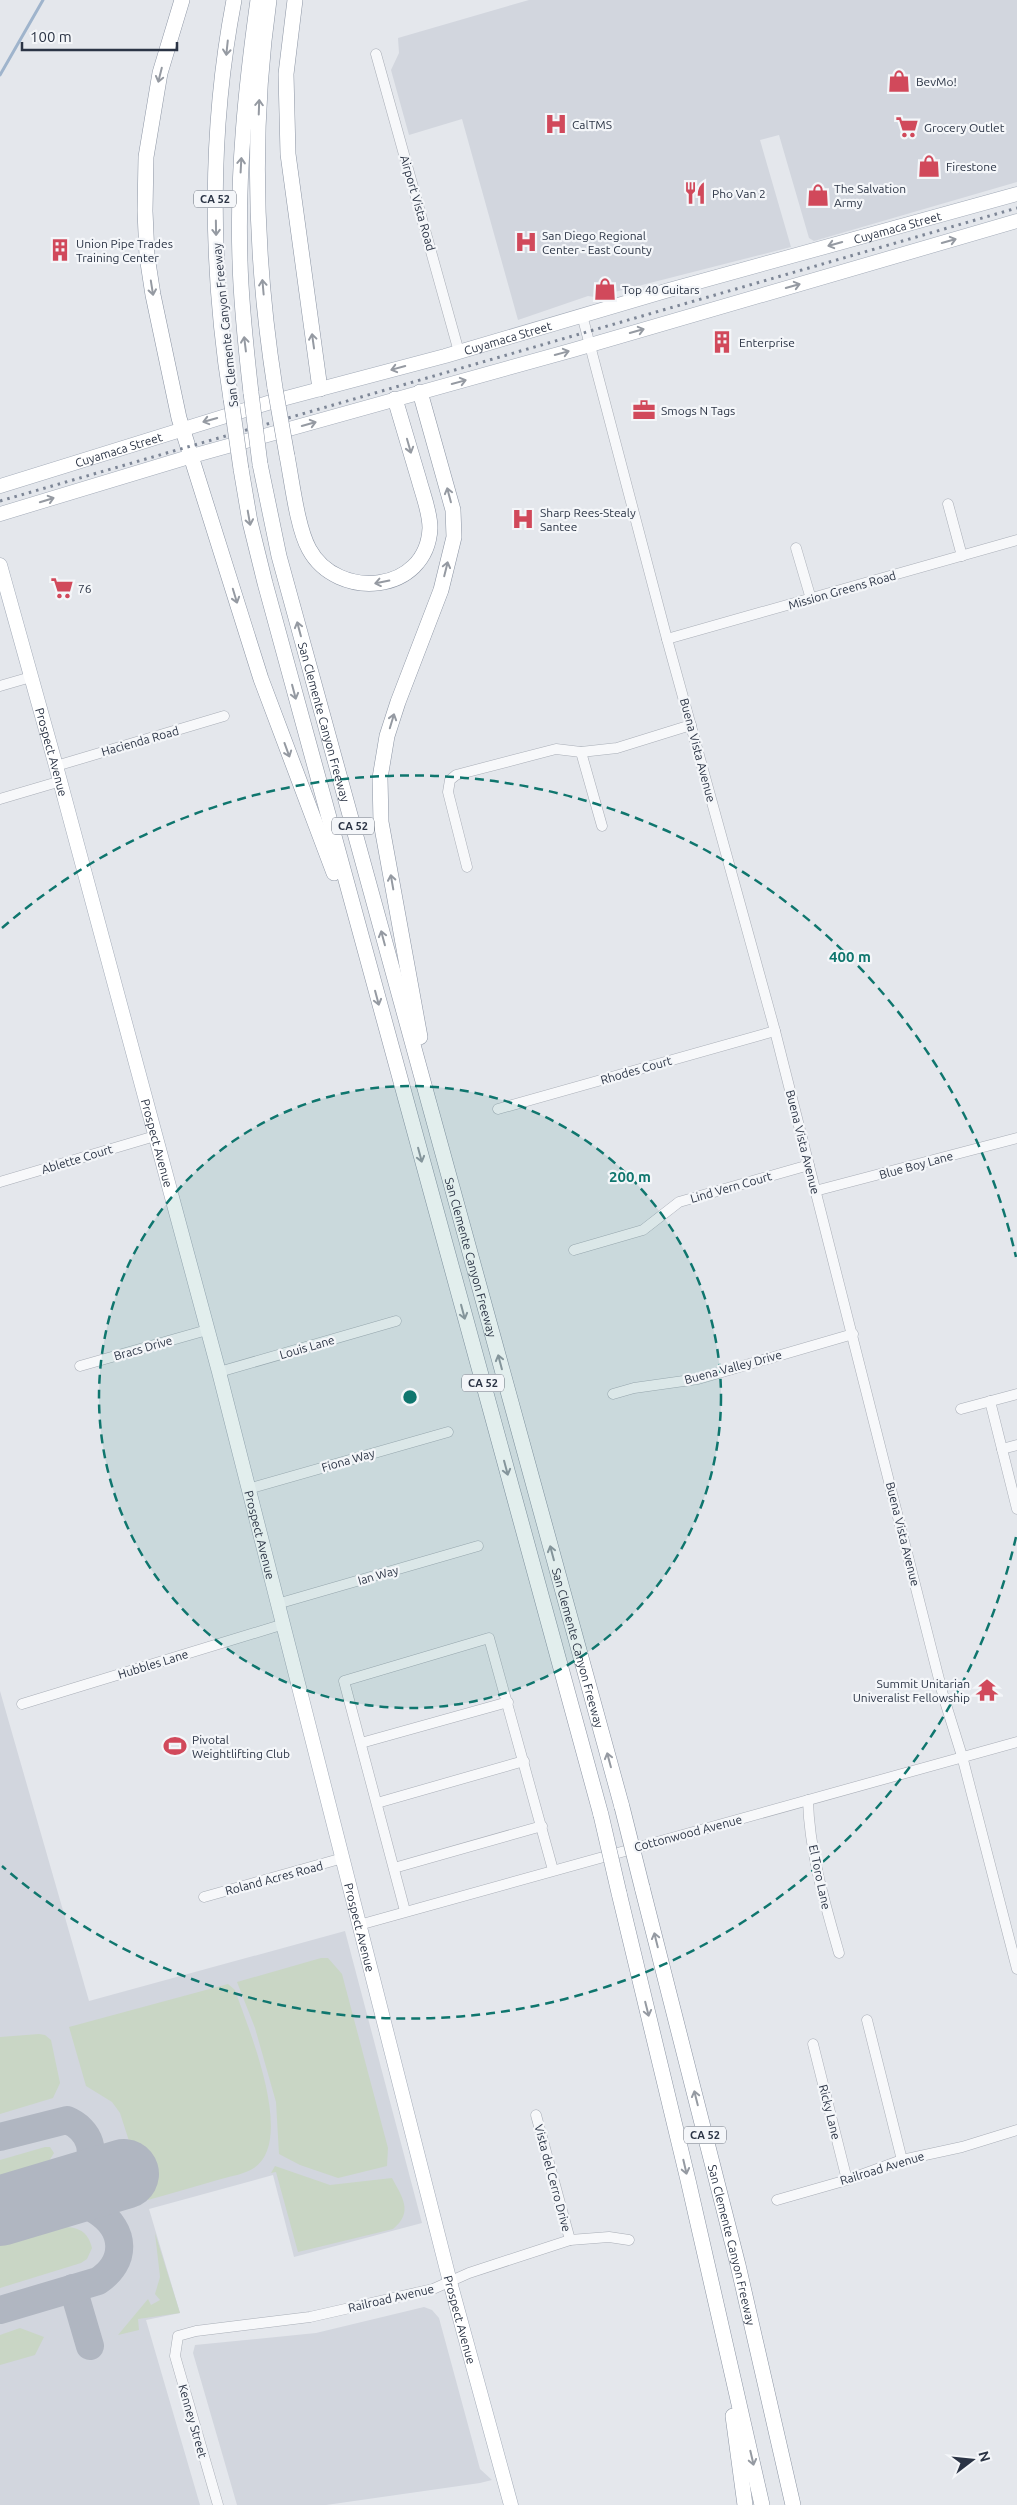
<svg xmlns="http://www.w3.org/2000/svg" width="1017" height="2505" viewBox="0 0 1017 2505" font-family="Ubuntu,sans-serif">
<rect width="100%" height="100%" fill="#e4e7ec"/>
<g fill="#d2d6de">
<polygon points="529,0 1017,0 1017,182 814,241 809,238 779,135 760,140 791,247 595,297 588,296 518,320 462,119 409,135 391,70 399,53 398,38"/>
<polygon points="0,1691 89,2001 345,1931 422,2223 294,2257 273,2175 149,2209 180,2313 146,2320 200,2505 0,2505"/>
<polygon points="424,2307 432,2310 439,2318 480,2469 492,2480 480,2483 326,2505 237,2505 193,2353 195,2345 316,2333"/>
</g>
<g fill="#c9d6c5">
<polygon points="321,1958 328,1958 342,1974 388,2148 387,2166 338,2178 300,2165 279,2154 276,2102 255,2028 237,1982"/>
<path d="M228,1984l7,6c13,38 61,150 19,178 -9,6 -22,8 -33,11 -24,7 -48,14 -73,21l-28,-87 -8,-11 -26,-16 -17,-59z"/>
<polygon points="39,2034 45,2035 51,2040 60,2083 53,2098 0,2114 0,2037"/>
<polygon points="45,2147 50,2147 54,2153 49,2161 0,2176 0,2160"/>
<path d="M275,2166l55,19 62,-7c10,19 22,34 1,51l-95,23 -22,-80 -5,1z"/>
<path d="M66,2227c15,1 22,6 26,21l-5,11 -6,4 -81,25v-43z"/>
<polygon points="155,2233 180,2313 138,2319 139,2330 118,2335 148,2299 151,2305 160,2300 155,2294 160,2277"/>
<polygon points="20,2328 44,2337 35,2355 0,2365 0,2335"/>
</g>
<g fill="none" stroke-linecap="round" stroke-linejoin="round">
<polyline stroke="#9fb4cc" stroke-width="3" points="0,75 43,0"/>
<g stroke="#b0b6c1" stroke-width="28">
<path d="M0,2137l67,-17c22,9 33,34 14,54 -9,9 -21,16 -32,23"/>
<polyline points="73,2288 90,2346"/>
<path d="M0,2310l98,-29c29,-19 28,-51 -1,-70 -14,-10 -31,-12 -48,-14"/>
</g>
<polyline stroke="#b0b6c1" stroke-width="70" points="0,2211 124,2174"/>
<defs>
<g id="minor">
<polyline points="376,54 459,352"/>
<polyline points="582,315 667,639 775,1031 943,1695 962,1756 1017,1969"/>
<polyline points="948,504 962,556"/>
<polyline points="796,548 811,599"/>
<polyline points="667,639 1017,540"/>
<polyline points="0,686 31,677"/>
<polyline points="581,752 602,826"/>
<polyline points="56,766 224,716"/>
<polyline points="0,799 61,781"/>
<polyline points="467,867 448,792 450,780 456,775 556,749 581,752 617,748 691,725"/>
<polyline points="498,1109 775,1031"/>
<polyline points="0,1182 155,1136"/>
<polyline points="815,1191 1017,1138"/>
<polyline points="574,1250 643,1230 679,1202 809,1165"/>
<polyline points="80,1366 207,1330"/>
<polyline points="219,1372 396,1321"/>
<polyline points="613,1394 634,1388 698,1379 853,1334"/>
<polyline points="990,1401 1017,1509"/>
<polyline points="961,1409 1017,1394"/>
<polyline points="1002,1449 1017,1445"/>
<polyline points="248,1489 448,1432"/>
<polyline points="277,1604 478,1546"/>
<polyline points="22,1704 284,1624"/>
<polyline points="361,1743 508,1702"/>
<path d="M808,1800c1,50 17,104 31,153"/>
<polyline points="377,1803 524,1761"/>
<polyline points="394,1868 542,1826"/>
<polyline points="204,1897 343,1858"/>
<polyline points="405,1911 344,1681 489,1638 553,1870"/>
<polyline points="359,1925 1017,1742"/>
<polyline points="867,2020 902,2160"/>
<polyline points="813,2044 847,2180"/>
<polyline points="536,2115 570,2240"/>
<polyline points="777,2200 847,2180 902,2160 962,2147 1017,2130"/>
<polyline points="218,2505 175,2356 178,2336 196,2331 310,2317 433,2289 469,2273 570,2240 609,2237 629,2240"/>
</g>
<g id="major">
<path id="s1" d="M0,486l271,-84 174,-46 224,-66 348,-96"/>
<polyline points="0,514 192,456 573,350 1017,221"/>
<path id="s2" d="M0,565l56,201 163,606 231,910 61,223"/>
</g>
<g id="highway">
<polyline points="182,0 160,73 146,157 145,211 147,256 153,295 179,418 261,679 334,873"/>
<path d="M269,0c-18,128 -14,260 6,388"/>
<polyline points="295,0 286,74 288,154 320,389"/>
<path d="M251,393c-5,-44 -10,-88 -11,-132 -3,-88 6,-175 18,-261"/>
<path d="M231,399c-21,-131 -22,-269 3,-399"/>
<path d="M287,456c5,25 10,71 22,93 28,52 118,45 121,-21 0,-16 -7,-33 -11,-48 -8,-27 -16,-54 -24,-81"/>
<path id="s3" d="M260,464l19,92 343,1251"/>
<polyline points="241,469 250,522 265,583 601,1815"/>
<polyline points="420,1037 381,822 380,778 387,736 398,702 441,590 454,537 453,510 420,392"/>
<path id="s4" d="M642,1887l96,378 55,240"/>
<polyline points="619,1893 688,2180 762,2505"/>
<polyline points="733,2416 745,2505"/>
</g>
</defs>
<use href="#minor" stroke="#a9aeb7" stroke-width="11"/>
<use href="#major" stroke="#a3abb8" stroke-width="15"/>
<use href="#highway" stroke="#8b94a3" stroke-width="16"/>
<use href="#minor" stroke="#f7f8fa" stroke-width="10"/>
<use href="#major" stroke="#fff" stroke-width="14"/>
<use href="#highway" stroke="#fff" stroke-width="15"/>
<polyline stroke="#7d8696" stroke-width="3" stroke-dasharray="2.5 5" stroke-linecap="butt" points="0,501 1017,208"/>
<defs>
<g id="highway-bridge">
<polyline points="275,388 287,456"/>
<polyline points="251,393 260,464"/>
<polyline points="231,399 241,469"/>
<polyline points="622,1807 642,1887"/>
<polyline points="601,1815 619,1893"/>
</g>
</defs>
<use href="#highway-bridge" stroke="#8b94a3" stroke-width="16" stroke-linecap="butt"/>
<use href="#highway-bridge" stroke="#fff" stroke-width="15"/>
</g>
<defs><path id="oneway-shaft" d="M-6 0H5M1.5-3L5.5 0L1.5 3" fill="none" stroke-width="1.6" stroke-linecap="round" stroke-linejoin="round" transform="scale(1.25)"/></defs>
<g stroke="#959aa2">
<use href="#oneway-shaft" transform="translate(227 48) rotate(96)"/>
<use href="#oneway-shaft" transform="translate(160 75) rotate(104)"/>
<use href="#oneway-shaft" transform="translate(259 107) rotate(-88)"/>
<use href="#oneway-shaft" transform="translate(241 165) rotate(-87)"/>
<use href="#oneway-shaft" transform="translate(216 228) rotate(89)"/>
<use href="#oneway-shaft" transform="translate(949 241) rotate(-16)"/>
<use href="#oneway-shaft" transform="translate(835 244) rotate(164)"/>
<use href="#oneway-shaft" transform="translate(793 286) rotate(-16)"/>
<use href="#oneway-shaft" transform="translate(263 287) rotate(-95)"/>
<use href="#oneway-shaft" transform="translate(152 288) rotate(81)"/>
<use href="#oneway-shaft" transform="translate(637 331) rotate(-16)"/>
<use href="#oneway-shaft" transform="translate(313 341) rotate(-98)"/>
<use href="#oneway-shaft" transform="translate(245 344) rotate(-97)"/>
<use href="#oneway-shaft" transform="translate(562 353) rotate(-15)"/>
<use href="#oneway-shaft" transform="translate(398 368) rotate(165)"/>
<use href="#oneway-shaft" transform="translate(459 382) rotate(-15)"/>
<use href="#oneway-shaft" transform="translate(210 420) rotate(164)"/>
<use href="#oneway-shaft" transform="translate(309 424) rotate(-16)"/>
<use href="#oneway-shaft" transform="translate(409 446) rotate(74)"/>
<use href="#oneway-shaft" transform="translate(449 495) rotate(-105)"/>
<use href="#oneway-shaft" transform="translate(47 500) rotate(-17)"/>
<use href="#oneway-shaft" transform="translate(249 518) rotate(80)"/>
<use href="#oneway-shaft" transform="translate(446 569) rotate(-76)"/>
<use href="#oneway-shaft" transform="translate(382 582) rotate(169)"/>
<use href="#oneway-shaft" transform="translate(235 596) rotate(73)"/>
<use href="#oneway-shaft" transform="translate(299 629) rotate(-105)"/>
<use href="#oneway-shaft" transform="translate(294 692) rotate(75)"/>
<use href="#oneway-shaft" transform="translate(392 721) rotate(-73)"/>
<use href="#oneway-shaft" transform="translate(287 750) rotate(70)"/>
<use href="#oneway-shaft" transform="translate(392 882) rotate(-100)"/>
<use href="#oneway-shaft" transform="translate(383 938) rotate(-105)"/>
<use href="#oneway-shaft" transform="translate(377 998) rotate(75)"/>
<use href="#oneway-shaft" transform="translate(420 1155) rotate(75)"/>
<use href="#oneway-shaft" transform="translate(463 1312) rotate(75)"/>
<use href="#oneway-shaft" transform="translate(500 1362) rotate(-105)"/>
<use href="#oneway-shaft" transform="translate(506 1468) rotate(75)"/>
<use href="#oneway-shaft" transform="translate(552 1553) rotate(-105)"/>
<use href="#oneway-shaft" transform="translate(609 1760) rotate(-105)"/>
<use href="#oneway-shaft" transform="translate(656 1940) rotate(-104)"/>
<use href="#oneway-shaft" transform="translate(647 2009) rotate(76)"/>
<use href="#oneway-shaft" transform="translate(696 2098) rotate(-104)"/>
<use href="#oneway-shaft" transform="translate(685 2167) rotate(77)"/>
<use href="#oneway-shaft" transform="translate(752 2458) rotate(77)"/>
</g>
<circle cx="410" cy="1397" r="311" fill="#0f766e" fill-opacity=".12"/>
<g fill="none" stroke="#0f766e" stroke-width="2.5" stroke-dasharray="9 6">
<circle cx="410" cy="1397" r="311"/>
<path d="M1016 1537A622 622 0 0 1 2 1866M2 928A622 622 0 0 1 1016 1257"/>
</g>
<defs>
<symbol id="shop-bare" viewBox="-9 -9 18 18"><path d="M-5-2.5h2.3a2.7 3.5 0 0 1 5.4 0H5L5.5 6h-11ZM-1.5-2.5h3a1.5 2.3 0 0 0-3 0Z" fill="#d1495b" stroke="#f4f6f9" stroke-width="2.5" paint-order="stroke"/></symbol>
<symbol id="hospital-bare" viewBox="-9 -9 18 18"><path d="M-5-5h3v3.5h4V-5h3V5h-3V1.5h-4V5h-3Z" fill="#d1495b" stroke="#f4f6f9" stroke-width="2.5" paint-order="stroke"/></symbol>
<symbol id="supermarket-bare" viewBox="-9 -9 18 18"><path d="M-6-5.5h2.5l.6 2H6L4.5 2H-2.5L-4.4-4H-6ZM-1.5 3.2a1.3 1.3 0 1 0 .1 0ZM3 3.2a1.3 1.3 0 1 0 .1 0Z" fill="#d1495b" stroke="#f4f6f9" stroke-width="2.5" paint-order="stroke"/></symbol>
<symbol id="restaurant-bare" viewBox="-9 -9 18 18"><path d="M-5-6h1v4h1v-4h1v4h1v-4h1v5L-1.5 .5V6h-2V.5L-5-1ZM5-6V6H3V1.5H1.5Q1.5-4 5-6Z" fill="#d1495b" stroke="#f4f6f9" stroke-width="2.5" paint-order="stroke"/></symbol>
<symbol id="building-bare" viewBox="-9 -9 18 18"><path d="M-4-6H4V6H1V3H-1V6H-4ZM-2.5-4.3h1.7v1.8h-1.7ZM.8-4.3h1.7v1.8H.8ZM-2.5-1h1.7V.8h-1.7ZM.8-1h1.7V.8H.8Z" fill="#d1495b" stroke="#f4f6f9" stroke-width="2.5" paint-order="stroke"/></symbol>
<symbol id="office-bare" viewBox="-9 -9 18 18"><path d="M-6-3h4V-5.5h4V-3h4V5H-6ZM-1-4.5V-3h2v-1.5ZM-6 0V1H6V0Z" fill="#d1495b" stroke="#f4f6f9" stroke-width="2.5" paint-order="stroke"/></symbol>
<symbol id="temple-bare" viewBox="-9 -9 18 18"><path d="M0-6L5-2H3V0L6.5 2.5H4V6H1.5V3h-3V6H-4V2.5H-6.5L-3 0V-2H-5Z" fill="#d1495b" stroke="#f4f6f9" stroke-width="2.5" paint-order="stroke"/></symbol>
<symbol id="stadium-bare" viewBox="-9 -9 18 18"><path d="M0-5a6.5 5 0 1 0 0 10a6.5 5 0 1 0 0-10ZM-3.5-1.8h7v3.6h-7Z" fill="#d1495b" stroke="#f4f6f9" stroke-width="2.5" paint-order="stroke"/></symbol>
</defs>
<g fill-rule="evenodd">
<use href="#shop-bare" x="883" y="65" width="32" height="32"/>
<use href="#hospital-bare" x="540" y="108" width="32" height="32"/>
<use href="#supermarket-bare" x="891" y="111" width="32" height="32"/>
<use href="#shop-bare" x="913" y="150" width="32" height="32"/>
<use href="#restaurant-bare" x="679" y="177" width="32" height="32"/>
<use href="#shop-bare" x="802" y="179" width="32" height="32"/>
<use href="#hospital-bare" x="510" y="226" width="32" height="32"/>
<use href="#building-bare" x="44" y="234" width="32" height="32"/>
<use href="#shop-bare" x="589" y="273" width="32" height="32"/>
<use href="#building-bare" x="706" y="326" width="32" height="32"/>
<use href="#office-bare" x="628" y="394" width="32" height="32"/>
<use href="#hospital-bare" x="507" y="503" width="32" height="32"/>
<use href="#supermarket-bare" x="46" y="572" width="32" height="32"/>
<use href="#temple-bare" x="971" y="1674" width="32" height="32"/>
<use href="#stadium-bare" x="159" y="1730" width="32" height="32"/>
</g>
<g text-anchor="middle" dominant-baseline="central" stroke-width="4.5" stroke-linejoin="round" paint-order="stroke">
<g fill="#f4f6f9" stroke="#676e7b" stroke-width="1">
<rect x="194" y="190.5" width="42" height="17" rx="4"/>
<rect x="332" y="817.5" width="42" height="17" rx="4"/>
<rect x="462" y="1374.5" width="42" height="17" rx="4"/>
<rect x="684" y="2126.5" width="42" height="17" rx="4"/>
</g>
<g font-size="11" font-weight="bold" fill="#2b3445">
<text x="215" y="199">CA 52</text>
<text x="353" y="826">CA 52</text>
<text x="483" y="1383">CA 52</text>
<text x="705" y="2135">CA 52</text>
</g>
<g font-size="12" fill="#2b3445" stroke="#f4f6f9" text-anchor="start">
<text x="916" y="81">BevMo!</text>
<text x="572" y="124">CalTMS</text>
<text x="924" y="127">Grocery Outlet</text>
<text x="946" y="166">Firestone</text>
<text x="834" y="188">The Salvation<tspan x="834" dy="14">Army</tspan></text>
<text x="712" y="193">Pho Van 2</text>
<text x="542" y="235">San Diego Regional<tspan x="542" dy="14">Center - East County</tspan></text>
<text x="76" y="243">Union Pipe Trades<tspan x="76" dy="14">Training Center</tspan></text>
<text x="622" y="289">Top 40 Guitars</text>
<text x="739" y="342">Enterprise</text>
<text x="661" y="410">Smogs N Tags</text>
<text x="540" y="512">Sharp Rees-Stealy<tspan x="540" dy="14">Santee</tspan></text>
<text x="78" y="588">76</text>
<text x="970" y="1683" text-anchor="end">Summit Unitarian<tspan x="970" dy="14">Univeralist Fellowship</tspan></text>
<text x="192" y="1739">Pivotal<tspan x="192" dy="14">Weightlifting Club</tspan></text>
</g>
<g font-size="12" fill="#2b3445" stroke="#f4f6f9">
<text transform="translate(418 203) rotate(74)">Airport Vista Road</text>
<text stroke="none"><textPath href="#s1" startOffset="934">Cuyamaca Street</textPath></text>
<text transform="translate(225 325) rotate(-96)">San Clemente Canyon Freeway</text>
<text stroke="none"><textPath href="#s1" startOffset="529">Cuyamaca Street</textPath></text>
<text stroke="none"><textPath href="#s1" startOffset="124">Cuyamaca Street</textPath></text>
<text transform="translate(842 590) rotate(-16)">Mission Greens Road</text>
<text stroke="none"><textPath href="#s3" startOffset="266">San Clemente Canyon Freeway</textPath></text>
<text transform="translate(140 741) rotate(-16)">Hacienda Road</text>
<text transform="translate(698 750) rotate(75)">Buena Vista Avenue</text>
<text stroke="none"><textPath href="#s2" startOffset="194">Prospect Avenue</textPath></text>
<text transform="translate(636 1070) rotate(-16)">Rhodes Court</text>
<text transform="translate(803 1142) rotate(76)">Buena Vista Avenue</text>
<text stroke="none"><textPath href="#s2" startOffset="599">Prospect Avenue</textPath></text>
<text transform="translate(77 1159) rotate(-17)">Ablette Court</text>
<text transform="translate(916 1165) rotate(-15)">Blue Boy Lane</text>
<text transform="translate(731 1187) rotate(-16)">Lind Vern Court</text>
<text stroke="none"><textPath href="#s3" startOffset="821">San Clemente Canyon Freeway</textPath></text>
<text transform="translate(307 1347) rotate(-16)">Louis Lane</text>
<text transform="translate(143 1348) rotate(-16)">Bracs Drive</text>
<text transform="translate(733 1367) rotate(-15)">Buena Valley Drive</text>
<text transform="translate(348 1460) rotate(-16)">Fiona Way</text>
<text stroke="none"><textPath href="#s2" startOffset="1004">Prospect Avenue</textPath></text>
<text transform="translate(903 1534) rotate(76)">Buena Vista Avenue</text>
<text transform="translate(378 1575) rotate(-16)">Ian Way</text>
<text stroke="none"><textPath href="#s3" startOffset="1226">San Clemente Canyon Freeway</textPath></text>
<text transform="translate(153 1664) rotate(-17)">Hubbles Lane</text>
<text transform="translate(688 1833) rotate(-15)">Cottonwood Avenue</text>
<text transform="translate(820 1877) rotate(78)">El Toro Lane</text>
<text transform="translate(274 1878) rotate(-15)">Roland Acres Road</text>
<text stroke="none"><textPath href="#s2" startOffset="1409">Prospect Avenue</textPath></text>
<text transform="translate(830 2112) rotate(76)">Ricky Lane</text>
<text transform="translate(882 2168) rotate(-17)">Railroad Avenue</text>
<text transform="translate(553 2178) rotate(75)">Vista del Cerro Drive</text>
<text stroke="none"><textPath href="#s4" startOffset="369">San Clemente Canyon Freeway</textPath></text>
<text transform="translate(391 2298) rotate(-13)">Railroad Avenue</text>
<text stroke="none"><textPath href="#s2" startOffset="1814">Prospect Avenue</textPath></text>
<text transform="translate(193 2421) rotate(74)">Kenney Street</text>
</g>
</g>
<circle cx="410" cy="1397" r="8" fill="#0f766e" stroke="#f4f6f9" stroke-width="2.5"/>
<g font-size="15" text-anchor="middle" font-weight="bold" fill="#0f766e" stroke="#f4f6f9" stroke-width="4.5" stroke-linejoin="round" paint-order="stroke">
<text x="850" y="962">400 m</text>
<text x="630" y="1182">200 m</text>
</g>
<g transform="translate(972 2460) rotate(74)" stroke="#f4f6f9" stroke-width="4" paint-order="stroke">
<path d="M0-4L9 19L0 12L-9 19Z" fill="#2b3445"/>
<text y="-8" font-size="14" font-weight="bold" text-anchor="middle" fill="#2b3445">N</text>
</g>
<path d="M22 42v8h155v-8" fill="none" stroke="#2b3445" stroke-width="2.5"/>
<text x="30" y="42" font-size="15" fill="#2b3445" stroke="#f4f6f9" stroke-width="4" paint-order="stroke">100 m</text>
</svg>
